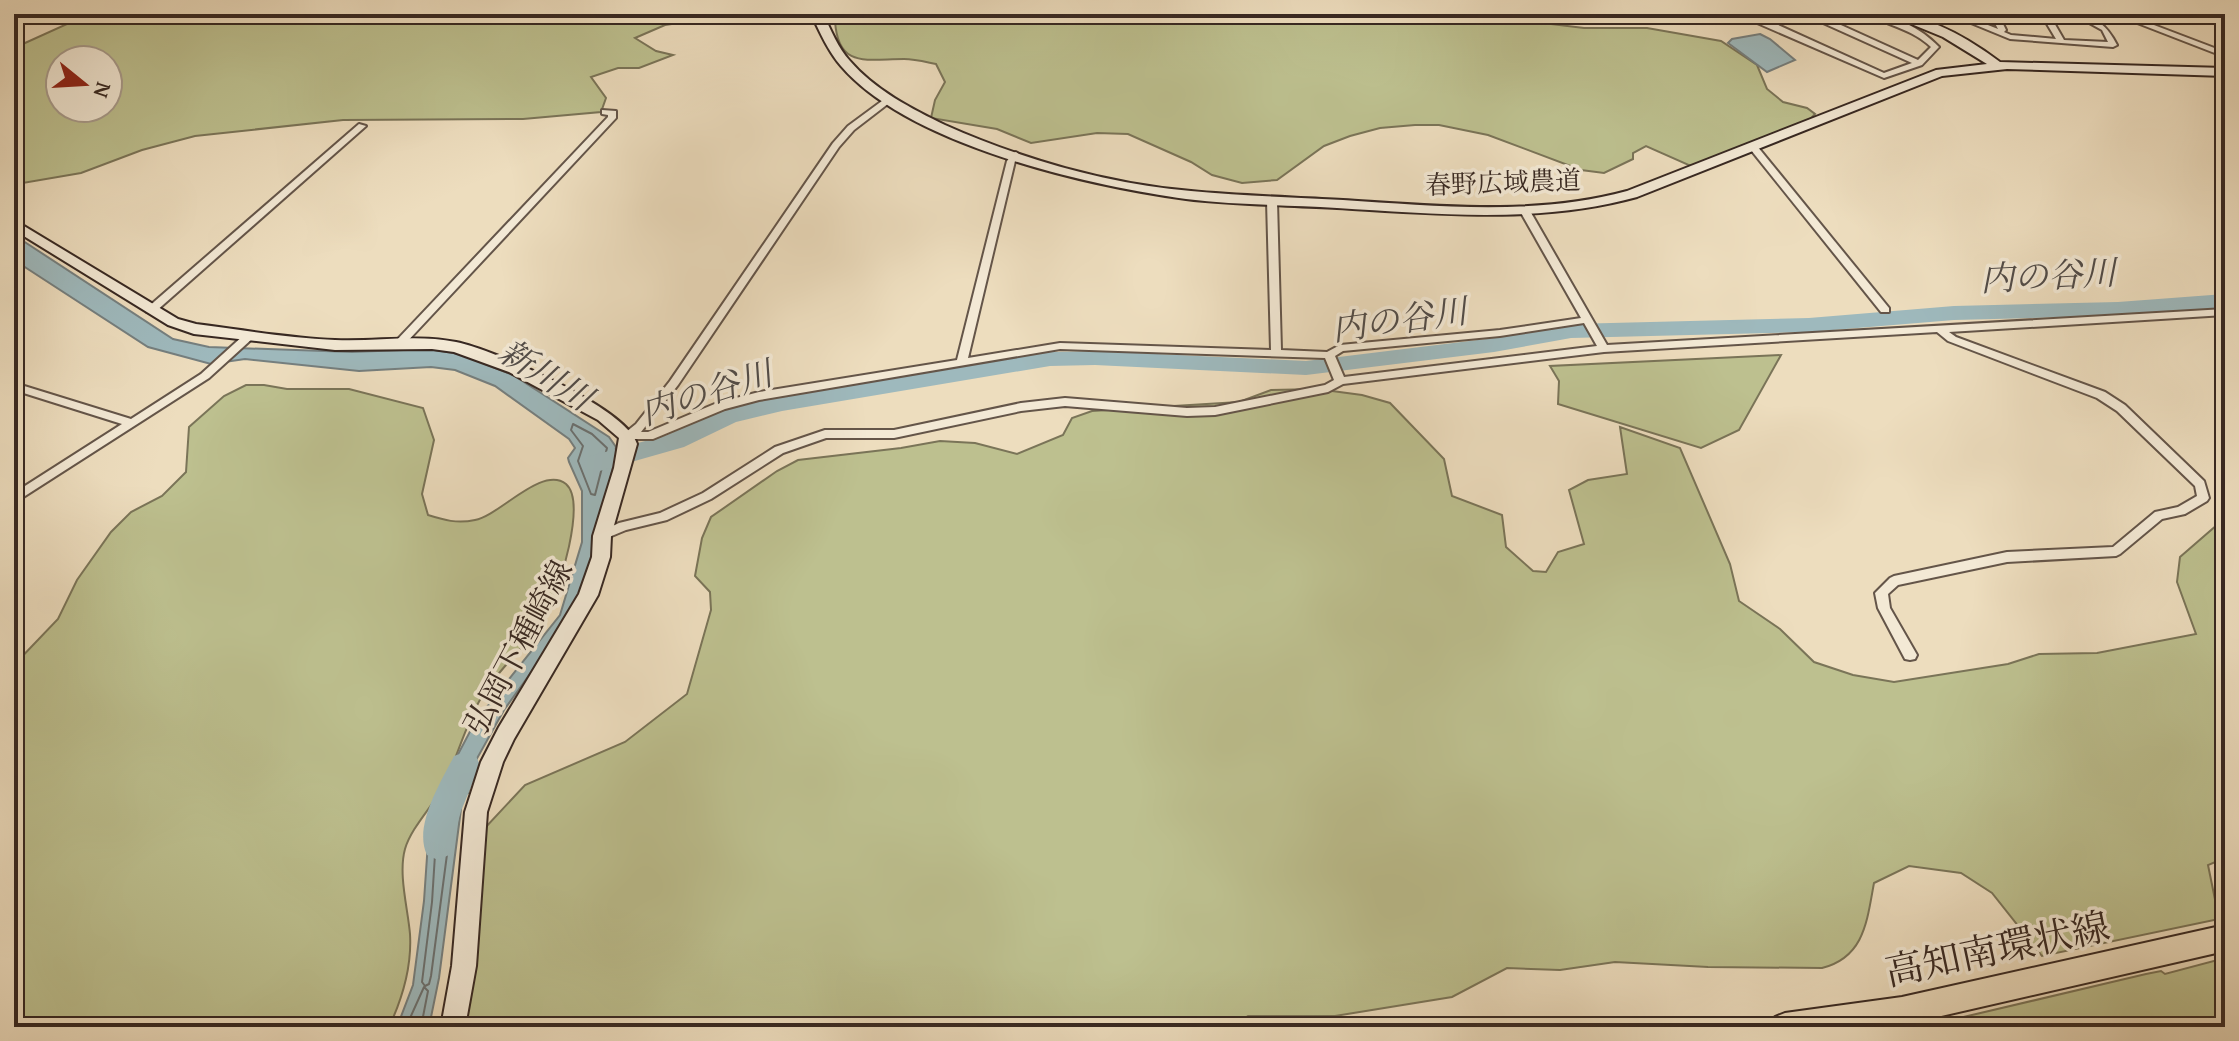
<svg xmlns="http://www.w3.org/2000/svg" width="2239" height="1041" viewBox="0 0 2239 1041" font-family="'Gentium Book Plus','Noto Serif JP',serif">
<rect width="100%" height="100%" fill="#edddbe"/>
<filter id="stains"><feTurbulence type="fractalNoise" baseFrequency=".0025" numOctaves="4"/><feColorMatrix values="0 0 0 0 .2 0 0 0 0 .09 0 0 0 0 .02 0 0 0 .5 -.17"/></filter>
<radialGradient id="worn" r=".72"><stop offset=".6" stop-color="#630" stop-opacity="0"/><stop offset="1" stop-color="#630" stop-opacity=".3"/></radialGradient>
<g fill="#bdc08f" stroke="#7a7458" stroke-width="2" fill-rule="evenodd">
<path d="M81,14h623l-12,7 -27,4 -30,13 21,13 17,4 -34,13h-21l-27,9 15,21 -5,14 -78,7 -180,1 -148,16 -53,14 -61,23 -64,11 -3,-2v-134l62,-28zM60,60h48v48h-48z"/>
<path d="M847,14h622l115,14h63l74,13 36,24 10,24 16,13 24,6 8,6 -10,11 -112,42 -47,-21 -13,7v6l-29,14 -23,-3 -93,-35 -49,-10h-24l-35,3 -30,8 -26,10 -47,34 -35,3 -30,-8 -21,-13 -63,-28 -31,-1 -66,10 -34,-14 -66,-11 4,-18 10,-18 -9,-18c-10,-2 -21,-5 -32,-5 -37,0 -66,10 -69,-38z"/>
<polygon points="1781,355 1739,430 1701,448 1558,404 1559,381 1550,366"/>
<path d="M246,385h18l23,4h62l74,19 11,32 -12,54 6,21c16,5 29,9 47,5 24,-4 67,-55 91,-36 21,18 -7,106 -18,127 -17,32 -49,56 -67,87 -16,28 -24,60 -38,89 -11,20 -32,41 -38,62 -7,25 3,60 5,85 2,33 -7,63 -21,93h-375v-362l44,-46 19,-39 34,-48 20,-20 31,-16 24,-24 3,-45 35,-31z"/>
<path d="M1317,389l45,6 28,8 54,56 8,37 50,19 4,32 27,24 13,1 12,-20 26,-8 -15,-54 19,-10 39,-6 -7,-47 60,21 50,116 9,37 41,28 34,33 39,13 41,7 114,-18 31,-10 58,-1 99,-19 -19,-52 3,-25 45,-39v340l-17,7 11,54 -177,37 -50,-63 -31,-20 -52,-7 -35,17c-7,37 -9,74 -52,85l-114,-1 -93,-5 -55,8 -53,-2 -55,29 -117,19h-87l-16,11h-775l27,-198 41,-44 100,-43 62,-48 24,-84 -1,-18 -15,-16 7,-38 9,-21 66,-46 21,-11 103,-12 39,-7 35,2 42,11 46,-19 9,-17 20,-7 147,-9 32,-12z"/>
<polygon points="2225,958 2225,1027 1921,1027 2146,974 2161,971 2165,974"/>
</g>
<g fill="#9eb9bd" stroke="#757f7f" stroke-width="2">
<polygon points="1760,34 1770,39 1795,60 1767,72 1728,43 1732,39"/>
<polygon points="14,235 173,339 209,347 352,352 428,349 460,354 513,375 609,437 616,447 613,467 585,585 571,617 504,710 475,762 468,793 435,798 475,722 560,615 582,542 582,491 569,462 568,458 575,448 569,439 495,386 455,370 431,367 359,371 245,359 211,364 148,347 14,260"/>
<polygon points="461,809 439,978 429,1027 397,1027 413,985 424,901 430,813"/>
</g>
<g fill="none" stroke-linecap="round" stroke-linejoin="round">
<g stroke="#6a7070" stroke-width="2">
<polygon points="573,424 592,434 607,448 595,495 591,494 578,461 583,446 571,430"/>
<polygon points="448,819 451,824 431,976 429,984 425,986 422,982 432,902 437,823"/>
<polyline points="406,1027 424,987 428,991 421,1027"/>
</g>
<g fill="#9eb9bd" fill-rule="evenodd">
<polygon points="2225,294 2225,308 2118,316 1954,320 1809,332 1571,338 1494,352 1306,375 1095,365 1050,366 782,411 736,422 684,447 596,472 587,469 584,463 587,457 667,435 721,410 782,395 1050,352 1095,351 1306,361 1494,338 1571,324 1809,318 1954,306 2118,302"/>
<path d="M465,752l11,4 4,9 -19,46 -12,44 -11,5 -11,-5c-14,-29 14,-73 27,-99z"/>
</g>
<defs>
<g id="street">
<path d="M1679,14h10l19,5 34,-3 -2,-2h14l130,59 28,-10 -100,-45v-4h11l-2,2 97,44 13,-13c-19,-18 -42,-21 -64,-33 26,0 54,14 72,33l-17,18 -38,13 -136,-59 -40,4 -19,-4z"/>
<path d="M1949,14h11l38,15 -8,-15h8l8,16 -2,2 7,3 45,4 -15,-25h8l15,26 44,2 -6,-12 -29,-16c22,0 35,13 44,31l-4,2 -103,-8z"/>
<polygon points="2114,14 2125,14 2225,52 2225,57"/>
<path d="M886,98l7,2 -39,30 -15,17 -161,238 -37,47h7l69,-29 42,-11 198,-32 50,-199 6,-8 3,-1 4,3 -5,6 -47,197 92,-15 211,7 -4,-149 5,-3 5,3 4,149 46,2 13,-7 160,-15 81,-12 -61,-107 5,-3 5,3 77,134 618,-36v6l-276,17 7,5 149,55 20,13 79,76 5,17 -2,3 -22,13 -23,5 -42,35 -4,2 -109,6 -109,23 -10,9 2,14 27,47 -2,4 -5,1 -5,-1 -27,-51 -3,-15 15,-15 4,-2 113,-24 106,-5 42,-35 23,-5 19,-11 -2,-10 -78,-75 -20,-13 -149,-57 -11,-9 -333,20 -261,32 -15,8 -113,23 -28,1 -122,-10 -44,5 -127,27h-68l-43,15 -72,46 -44,21 -41,10 -24,10 -4,-1 -2,-3 2,-3 21,-10 41,-10 43,-20 72,-46 50,-17h69l127,-27 44,-5 122,10 28,-1 110,-22 9,-5 -9,-22 -265,-9 -301,51 -34,9 -72,30h-30l-2,-3 15,-12 34,-43 163,-238 15,-17zM1584,323l13,23 -253,31 -9,-21 8,-5 157,-15z"/>
<polygon points="602,110 616,111 616,118 403,346 395,346 394,344 395,342 608,117 608,115 602,114"/>
<polygon points="359,124 366,126 155,312 147,312 147,308"/>
<polygon points="1754,145 1757,146 1889,308 1889,312 1881,312 1751,150 1750,148"/>
<polygon points="249,333 254,336 253,338 209,378 14,503 14,493 122,424 14,390 14,376 18,378 21,385 131,419 201,374 245,334"/>
</g>
<g id="secondary">
<path d="M811,14h12c8,16 15,34 27,47 25,29 62,48 95,64 76,34 163,59 246,66 51,5 101,6 152,9 94,6 192,16 284,-9l309,-121 51,-6 -44,-27 -56,-23c41,0 81,24 113,48l225,6v8l-218,-7 -65,7 -305,121c-98,27 -200,17 -300,11 -50,-3 -102,-3 -151,-9 -100,-14 -277,-54 -345,-133 -13,-15 -21,-34 -30,-52z"/>
<path d="M14,220l164,99 18,5c46,6 93,14 139,16 40,2 81,-6 121,2 37,7 172,67 181,102l-26,92 -1,21 -12,38 -84,144 -11,23 -16,50 -11,154 -11,61h-24l11,-61 13,-154 16,-50 18,-35 80,-133 13,-37 1,-21 21,-68 5,-30 -21,-18 -89,-48 -55,-20 -22,-3 -97,1 -141,-16 -26,-9 -154,-95z"/>
</g>
<polygon id="primary" points="2225,925 2225,951 1902,1025 1771,1027 1775,1017 1785,1013 1902,997"/>
</defs>
<use href="#street" stroke="#645549" stroke-width="4"/>
<use href="#secondary" stroke="#372822" stroke-width="4"/>
<use href="#primary" stroke="#372822" stroke-width="4"/>
<use href="#street" fill="#f3e9d5" fill-rule="evenodd"/>
<use href="#secondary" fill="#f3e9d5" fill-rule="evenodd"/>
<use href="#primary" fill="#edddbe" fill-rule="evenodd"/>
</g>
<g text-anchor="middle" dominant-baseline="central" stroke-width="7" stroke-linejoin="round" paint-order="stroke">
<g font-size="26" fill="#372822" stroke="#f3e9d5">
<text transform="translate(1503 182) rotate(-2)">春野広域農道</text>
</g>
<g font-size="32" fill="#372822" stroke="#f3e9d5">
<text transform="translate(518 647) rotate(-62)">弘岡下種崎線</text>
</g>
<g font-size="34" font-style="italic" fill="#514c49" stroke="#f3e9d5">
<text transform="translate(2048 275) rotate(-3)">内の谷川</text>
<text transform="translate(1399 319) rotate(-8)">内の谷川</text>
<text transform="translate(546 374) rotate(32)">新川川</text>
<text transform="translate(706 392) rotate(-18)">内の谷川</text>
</g>
<g font-size="38" fill="#372822" stroke="#f3e9d5">
<text transform="translate(1997 948) rotate(-12)">高知南環状線</text>
</g>
</g>
<rect width="2239" height="1041" fill="none" stroke="#edddbe" stroke-width="48"/>
<rect x="16" y="16" width="2207" height="1009" fill="none" stroke="#372822" stroke-width="4"/>
<rect x="24" y="24" width="2191" height="993" fill="none" stroke="#372822" stroke-width="2"/>
<g transform="translate(84 84) rotate(108)"><circle r="38" fill="#f3e9d5" stroke="#a89c8d" stroke-width="2"/>
<path d="M0-6L14 30L0 20L-14 30Z" fill="#8f2418"/>
<text y="-12" font-size="22" font-weight="bold" text-anchor="middle" fill="#372822">N</text>
</g>
<rect width="100%" height="100%" filter="url(#stains)"/>
<rect width="100%" height="100%" fill="url(#worn)"/>
</svg>
